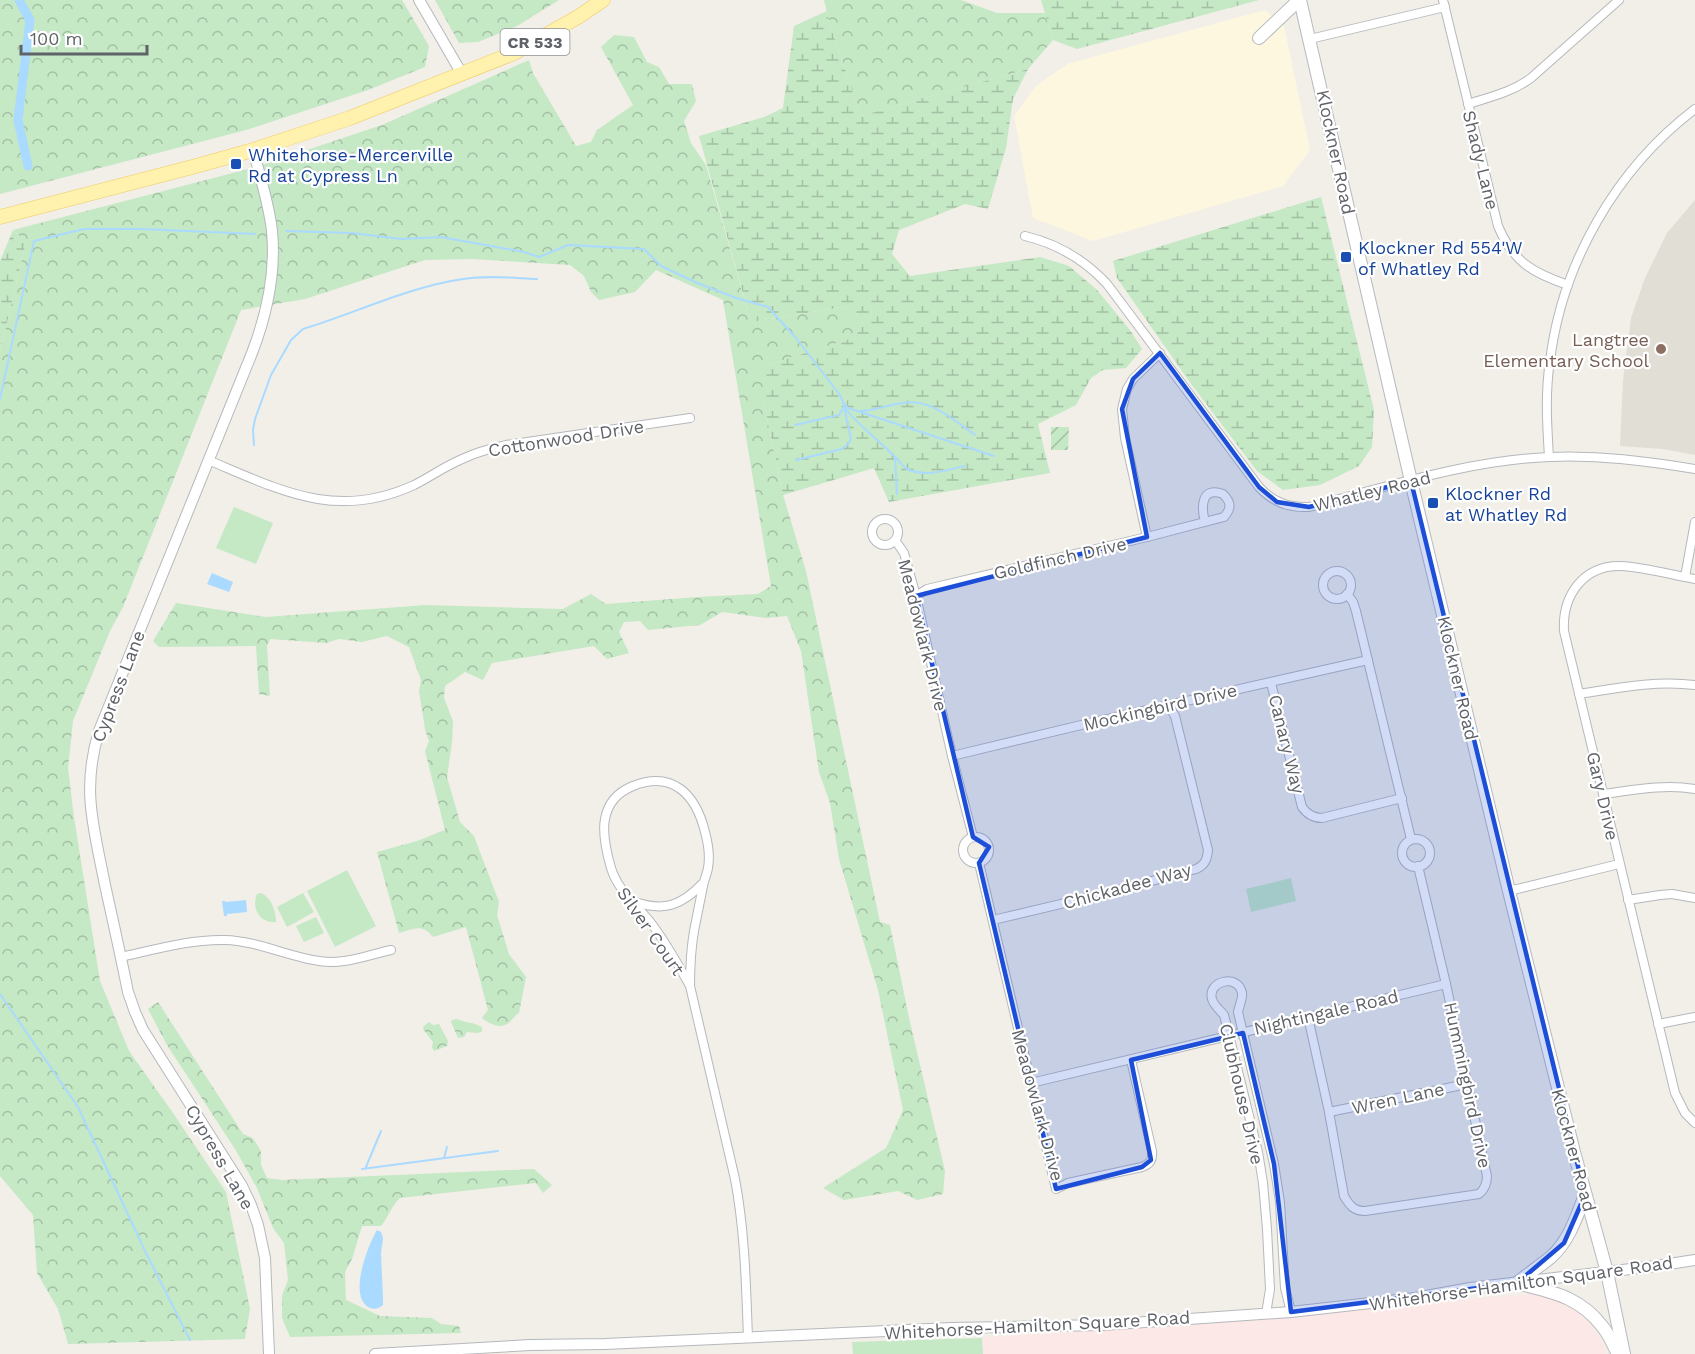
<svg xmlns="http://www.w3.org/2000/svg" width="1695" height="1354" viewBox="0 0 1695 1354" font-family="'Work Sans',sans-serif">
<defs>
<pattern id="forest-crowns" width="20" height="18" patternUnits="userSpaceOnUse" patternTransform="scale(1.5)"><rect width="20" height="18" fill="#c5e8c5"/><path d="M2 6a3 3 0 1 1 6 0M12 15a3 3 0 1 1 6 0" fill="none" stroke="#a3c0a4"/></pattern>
<pattern id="wetland-marsh" width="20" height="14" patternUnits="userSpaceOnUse" patternTransform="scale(1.5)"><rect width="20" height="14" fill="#c5e8c5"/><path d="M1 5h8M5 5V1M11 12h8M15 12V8" fill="none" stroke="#a3c0a4"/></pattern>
<pattern id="garden-furrows" width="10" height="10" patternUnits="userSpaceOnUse" patternTransform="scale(1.5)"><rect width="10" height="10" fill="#c5e8c5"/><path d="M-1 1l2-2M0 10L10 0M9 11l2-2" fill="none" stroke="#a3c0a4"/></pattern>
</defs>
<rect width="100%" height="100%" fill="#f1efe8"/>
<polygon fill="#fef7e0" points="1265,10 1284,26 1310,150 1283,186 1093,241 1033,218 1014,116 1035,87 1067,64"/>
<polygon fill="#e1ded6" points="1695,200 1695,455 1663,449 1620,446 1623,380 1631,318 1645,278 1667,233"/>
<polygon fill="#fce8e6" points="1532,1294 1560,1298 1586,1315 1605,1348 1606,1354 983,1354 982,1338"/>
<g fill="#c5e8c5">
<polygon points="234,507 273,523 256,564 216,548"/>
<polygon points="347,870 376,926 335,947 307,891"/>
<polygon points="1291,878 1296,901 1251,912 1246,889"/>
<path d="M261,893c10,4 15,18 15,29 -16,2 -25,-14 -19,-28z"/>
<polygon points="303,893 314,912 287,927 277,907"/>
<polygon points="316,917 324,933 304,942 296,926"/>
<polygon points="982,1338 983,1354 853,1354 852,1342"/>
</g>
<g fill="url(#forest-crowns)">
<polygon points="0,0 402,0 429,46 425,67 368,90 246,130 0,194"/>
<polygon points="435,0 559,0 517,26 478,42 459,43"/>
<polygon points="824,0 961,0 997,13 1045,13 1053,40 1028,69 861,116 831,28"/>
<path d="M614,35l20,2 13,25 12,5 10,17h23l4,17 -12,20 7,22 15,22 45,157 92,-15 19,16 -5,14 -93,29v37l19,92 23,76 74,351 10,3 19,93 36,153 -2,23 -26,6 -19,-9 -54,9 -21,-12 63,-40 17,-38 -25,-120 -39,-131 -9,-56 -11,-31 -18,-121 -14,-35 -21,2 -44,-6 -22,13 -52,5 -8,-9 -16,1 -5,10 10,21 -22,6 -13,-13 -102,17 -9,17 -18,-8 -20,14 -1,12 9,23 -1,22 -5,34 13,45 14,14 25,66 -2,13 12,39 17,23 -7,36c-5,3 -7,8 -12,11 -8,5 -19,-1 -25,-6l6,-8 -22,-83 -33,10c-11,-14 -19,-8 -34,-4l-22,-81 40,-11 28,-11 -20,-79 4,-10 -4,-12 -6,-38 2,-11 -12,-33 -22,-11 -25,6 -23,-3 -13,4 -56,-4 -3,7 3,50 -11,-2 -3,-48 -97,1 -6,-6 23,-38 90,14 160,-12 137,4 28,-15 15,10 92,-7 60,-3 13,-8 -48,-286 -67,-30 -21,22 -36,8 -8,-8 -7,-16 -14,-11 -98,-6 -47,1 -120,39 -64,11 -118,297 -13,24 -37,90 -5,47 6,49 26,164 29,70 44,62 53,79 24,117 -5,30 -177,5 -10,-35 -21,-36 -4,-58 -33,-39v-824l26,-110 -13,-12 243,-63 126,-42 147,-65 4,13 43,73 15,-4 6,-12 36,-25 -32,-58z"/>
<path d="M158,1002l85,132 10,4 8,13v14l6,13 15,2 252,-11 18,16 -9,8 -7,-10 -136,15c-8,7 -11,18 -19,28h-19l-10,33 -7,13 1,28 34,16 52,2 9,6 18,2 2,7 -171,4 -8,-19v-22l6,-16 -4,-37 -11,-15 -16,-40 -22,-39 -68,-104 -19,-36z"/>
<path d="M457,1019c8,4 17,3 25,8v5l-5,1 -10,-1 -3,5 -6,1 -7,-16 1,-2z"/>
<polygon points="429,1022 433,1025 439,1024 448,1041 447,1046 434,1051 432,1047 433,1042 423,1029 424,1026"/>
</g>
<g fill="url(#wetland-marsh)">
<polygon points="1041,0 1259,0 1077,49 1053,40"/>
<polygon points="827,11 831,28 861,116 1028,69 1013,99 1006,148 988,209 965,204 899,230 892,254 910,276 1040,257 1069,266 1097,290 1130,330 1142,349 1126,368 1103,370 1091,378 1076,405 1038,424 1050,473 889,502 874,468 783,495 764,403 764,366 856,337 862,323 843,307 751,322 699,136 764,117 783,108 794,26"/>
<polygon points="1321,197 1374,410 1372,447 1359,466 1320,485 1283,490 1257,471 1191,384 1117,278 1113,261"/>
<polygon points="13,230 26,242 0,352 0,261"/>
</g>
<polygon fill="url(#garden-furrows)" points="1051,427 1069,427 1068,450 1051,450"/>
<g fill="#aadaff">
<polygon points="212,573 233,582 229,592 207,584"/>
<polygon points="246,900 247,912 227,914 227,916 224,916 222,901 225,901 226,902"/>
<path d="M377,1230l4,2 2,6 -2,15 2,46v6c-4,3 -8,5 -13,3 -23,-10 -2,-63 7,-78z"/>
</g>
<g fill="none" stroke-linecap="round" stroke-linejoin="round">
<g stroke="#aadaff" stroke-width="2">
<polyline points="286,231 352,233 401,239 441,237 524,252 539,257 568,245 644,249 661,266 695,282 736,298 768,307 796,338 840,395 843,402 851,439 849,443 842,449 796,460"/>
<polyline points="0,399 34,241 84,229 142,229 255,234"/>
<polyline points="845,404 848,408 994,456"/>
<path d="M861,411c15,-1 28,-6 42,-8 27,-5 51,17 72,32"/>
<path d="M795,425l44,-10 5,-8c14,18 32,31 48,47 6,5 10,13 17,16 19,7 38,0 56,-4"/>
<path d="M254,445l-1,-15 2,-11 16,-44 20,-35 12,-11c53,-16 105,-42 160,-50 24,-4 50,-1 74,0"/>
<polyline points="895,458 897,494"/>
<polyline points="0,994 78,1107 145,1251 190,1340"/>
<polyline points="444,1158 447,1147"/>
<polyline points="366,1167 381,1131"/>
<polyline points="362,1169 498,1151"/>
</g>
<polyline stroke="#aadaff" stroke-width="9" points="19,0 30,20 18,120 28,166"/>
<defs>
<g id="minor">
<path d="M1443,0l55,226c15,36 35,47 70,59"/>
<polyline points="1310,39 1445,7"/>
<path d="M1468,104c22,-7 44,-12 63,-26l88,-78"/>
<path d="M1025,236c33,8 59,23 82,48l152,203c14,15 29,21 50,20 77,-20 161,-47 241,-50 50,-2 96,4 145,12"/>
<path d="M1549,457c-2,-32 -4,-64 1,-96 12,-98 66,-192 145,-252"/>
<path d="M208,460c72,30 128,61 206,25 18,-9 34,-21 53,-28 12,-6 26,-9 39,-12l184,-27"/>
<circle cx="885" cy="532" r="13"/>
<polyline points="1147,537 1125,438 1122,409 1127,389 1133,379 1160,353"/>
<polyline points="895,540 904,553 916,596 952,756 973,837"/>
<circle cx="1337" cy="585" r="14"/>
<polyline points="1685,577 1695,522"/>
<path d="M1695,579c-23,-4 -51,-12 -74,-13 -38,-1 -59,30 -57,65l111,462 10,20 10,10"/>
<polyline points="1347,594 1353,602 1356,611 1411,839"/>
<path d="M916,596l11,-7 220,-52 77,-20c8,-9 7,-15 -1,-23 -22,-8 -22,13 -18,28"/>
<path d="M1271,683l31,124c5,7 11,11 20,11l80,-20"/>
<path d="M1579,694c38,-6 77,-14 116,-9"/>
<polyline points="952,756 1098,721 1368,660"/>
<path d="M1603,794c31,-4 61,-10 92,-5"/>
<circle cx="976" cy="850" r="13"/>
<circle cx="1416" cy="853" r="14"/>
<path d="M979,863l77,326 12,-6 74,-16c8,-3 11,-7 10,-16l-21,-91"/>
<polyline points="1509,891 1619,864"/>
<polyline points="1628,900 1660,895 1672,894 1695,898"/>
<path d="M635,902c30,10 47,3 68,-19"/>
<path d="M993,920l118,-28 85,-23c9,-4 11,-9 12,-19l-33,-134 -7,-11"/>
<path d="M121,957c32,-7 70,-18 104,-17 36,1 71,21 107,22 20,0 40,-8 59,-12"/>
<path d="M690,986c-12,-22 -24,-43 -39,-63 -14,-18 -33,-32 -40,-55 -4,-14 -9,-34 -6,-49 3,-17 13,-27 28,-33 40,-16 63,9 72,46 3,11 5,25 3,36 -1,6 -4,12 -5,18 -3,15 -6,30 -9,45 -3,18 -4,36 -4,55l45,193c10,53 11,106 13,159"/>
<path d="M1308,1017l21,95 15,84c6,10 10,15 21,15l114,-17c6,-5 8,-10 8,-18l-41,-192 -28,-118"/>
<polyline points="1658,1024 1695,1017"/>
<polyline points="1031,1083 1446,984"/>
<polyline points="1329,1112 1467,1084"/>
<path d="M1266,1314l4,-25 -3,-60 -4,-46 -5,-31 -34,-137c-4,-5 -10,-9 -12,-16 -5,-18 26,-26 30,-6 1,5 -3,13 -4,19l36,152 6,38 5,86 6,24"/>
</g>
<g id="tertiary">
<polyline points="419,0 462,74"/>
<path d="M253,150c7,26 16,54 19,81 4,42 -5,83 -20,122l-153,378c-18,59 -5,97 6,154 8,36 16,72 23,107l7,20 8,18 99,156 9,19 7,20 7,33 4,96"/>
<polyline points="375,1354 530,1345 605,1344 951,1328 1102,1325 1291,1312 1415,1298 1470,1288 1656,1266 1695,1260"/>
</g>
<g id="secondary">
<polyline points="1300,0 1411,481 1509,891 1574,1152 1607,1272 1624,1354"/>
<polyline points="1259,38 1299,0"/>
<path d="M1517,1283c34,9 62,13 85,43 7,8 11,19 16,28"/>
<path d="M1517,1283c11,-9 23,-17 34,-26 18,-16 26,-41 34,-62"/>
</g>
<polyline id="primary" points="0,217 196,166 253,150 350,118 514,53 578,17 603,0"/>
</defs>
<use href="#minor" stroke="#b5b8bc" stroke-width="10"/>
<use href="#tertiary" stroke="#b5b8bc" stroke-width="12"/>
<use href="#secondary" stroke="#b6babf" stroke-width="14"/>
<use href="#primary" stroke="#f2c960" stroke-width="15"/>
<use href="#minor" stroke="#fff" stroke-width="8"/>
<use href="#tertiary" stroke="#fff" stroke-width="10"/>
<use href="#secondary" stroke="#fff" stroke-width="12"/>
<use href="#primary" stroke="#fff2af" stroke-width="14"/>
</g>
<path fill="#1d4ed8" fill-opacity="0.2" stroke="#1d4ed8" stroke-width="4.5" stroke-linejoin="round" d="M1160,353l99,134 18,15 32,5 102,-26 174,714 -21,48 -47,40 -226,29 -17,-148 -31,-131 -112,27 20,100 -9,7 -86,22 -77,-326 10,-16 -16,-10 -57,-241 231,-59 -25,-128 11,-30z"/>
<g fill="#1a4fb4" stroke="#fff" stroke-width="2">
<rect x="230" y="158" width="12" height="12" rx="3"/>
<rect x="1340" y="251" width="12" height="12" rx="3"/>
<rect x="1427" y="497" width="12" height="12" rx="3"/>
</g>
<circle fill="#8d6e63" stroke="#fff" stroke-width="2" cx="1661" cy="349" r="6"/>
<g text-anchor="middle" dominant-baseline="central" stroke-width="4.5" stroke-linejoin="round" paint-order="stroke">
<rect fill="#fff" stroke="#8f9295" stroke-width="1.5" x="500.5" y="29" width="69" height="26" rx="4.5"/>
<g font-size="16" font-weight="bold" fill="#5f6368">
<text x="535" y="42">CR 533</text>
</g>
<g font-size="18" fill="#5f6368" stroke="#fff">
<text transform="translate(1336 152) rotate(78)">Klockner Road</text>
<text transform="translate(1481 160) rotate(76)">Shady Lane</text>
<text transform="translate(566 438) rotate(-9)">Cottonwood Drive</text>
<text transform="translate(1372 491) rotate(-14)">Whatley Road</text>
<text transform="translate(1060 558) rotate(-13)">Goldfinch Drive</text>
<text transform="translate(923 635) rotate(76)">Meadowlark Drive</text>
<text transform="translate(1458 678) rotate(77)">Klockner Road</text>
<text transform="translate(118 686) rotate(-69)">Cypress Lane</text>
<text transform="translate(1160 707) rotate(-13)">Mockingbird Drive</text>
<text transform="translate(1287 744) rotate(76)">Canary Way</text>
<text transform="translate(1603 796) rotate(77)">Gary Drive</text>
<text transform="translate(1127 886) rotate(-15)">Chickadee Way</text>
<text transform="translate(651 931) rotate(55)">Silver Court</text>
<text transform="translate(1326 1012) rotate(-13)">Nightingale Road</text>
<text transform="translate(1468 1085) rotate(78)">Hummingbird Drive</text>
<text transform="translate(1242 1094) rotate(77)">Clubhouse Drive</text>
<text transform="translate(1398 1098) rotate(-12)">Wren Lane</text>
<text transform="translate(1038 1105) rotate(75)">Meadowlark Drive</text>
<text transform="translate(1574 1150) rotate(75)">Klockner Road</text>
<text transform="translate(220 1157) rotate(60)">Cypress Lane</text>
<text transform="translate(1521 1283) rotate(-8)">Whitehorse-Hamilton Square Road</text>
<text transform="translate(1037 1325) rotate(-3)">Whitehorse-Hamilton Square Road</text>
</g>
<g font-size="18" fill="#164399" stroke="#fff" text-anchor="start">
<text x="248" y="154">Whitehorse-Mercerville<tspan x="248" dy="21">Rd at Cypress Ln</tspan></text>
<text x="1358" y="247">Klockner Rd 554'W<tspan x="1358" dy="21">of Whatley Rd</tspan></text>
<text x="1445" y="493">Klockner Rd<tspan x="1445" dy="21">at Whatley Rd</tspan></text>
</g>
<g font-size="18" fill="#785e54" stroke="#fff" text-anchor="end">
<text x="1649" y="339">Langtree<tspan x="1649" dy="21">Elementary School</tspan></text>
</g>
</g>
<path d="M21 45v9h126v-9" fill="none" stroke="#5f6368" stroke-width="3"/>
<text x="30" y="45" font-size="18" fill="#5f6368" stroke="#ffffff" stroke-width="4.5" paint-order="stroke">100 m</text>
</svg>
